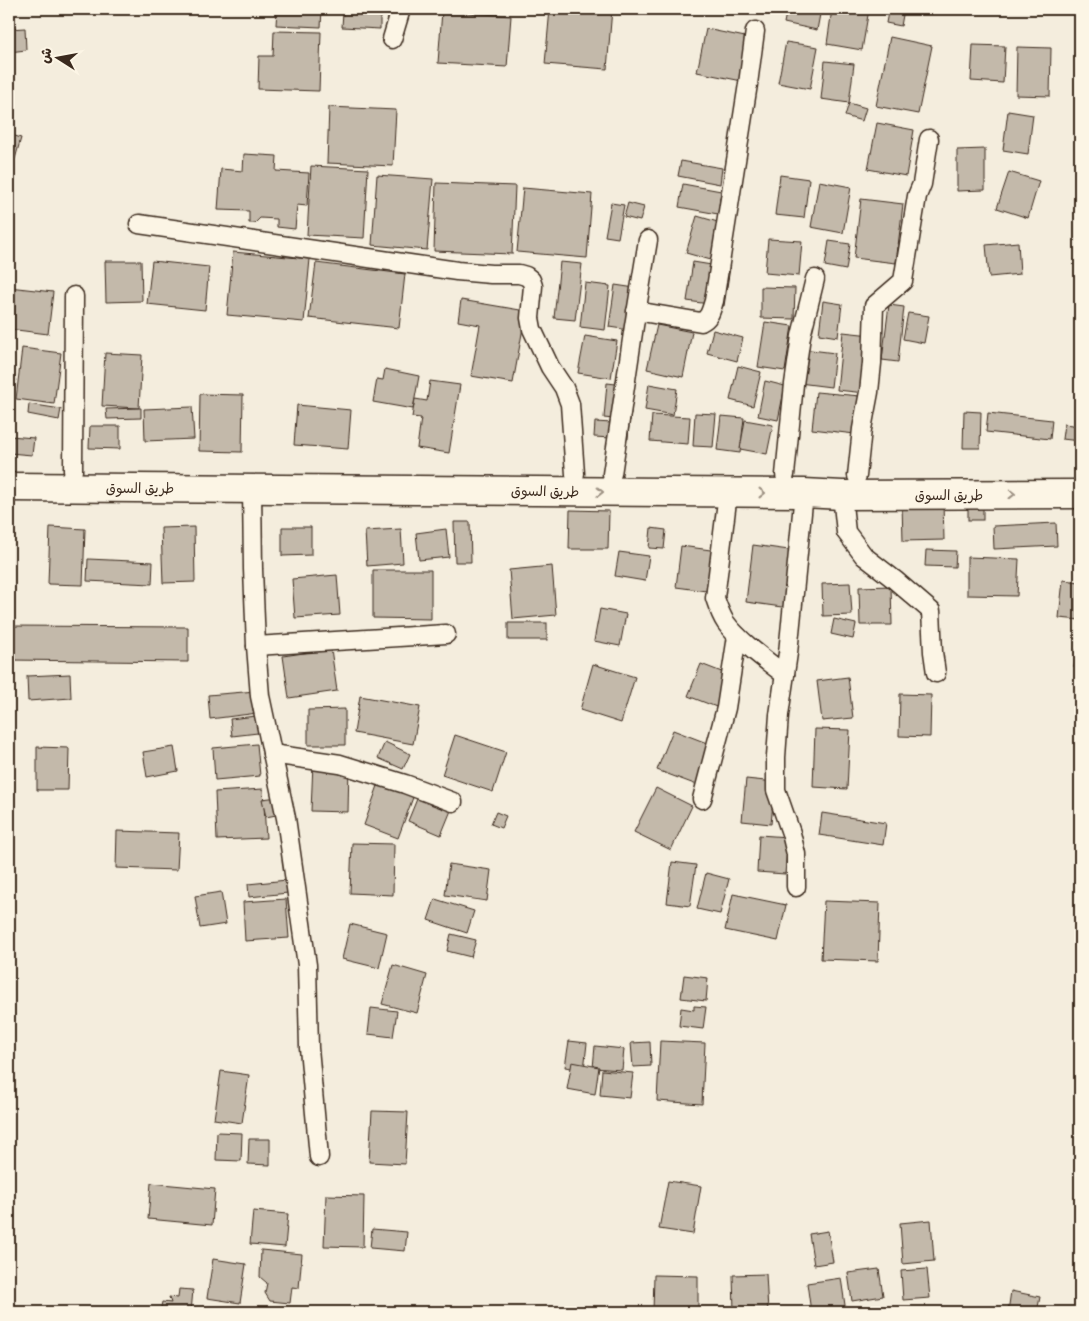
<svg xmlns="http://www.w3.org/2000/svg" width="1089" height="1321" viewBox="0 0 1089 1321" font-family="Delius,'Playpen Sans Arabic',sans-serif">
<rect width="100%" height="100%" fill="#f4eddd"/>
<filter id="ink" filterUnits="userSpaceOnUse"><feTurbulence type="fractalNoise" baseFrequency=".02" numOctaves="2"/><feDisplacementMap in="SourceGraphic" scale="10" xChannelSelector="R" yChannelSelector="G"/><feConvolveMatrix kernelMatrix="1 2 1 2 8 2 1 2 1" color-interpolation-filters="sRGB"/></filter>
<g filter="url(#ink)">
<g fill="#c3b9aa" stroke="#3b2a1e">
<polygon points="277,9 322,9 321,27 276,25"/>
<polygon points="550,9 612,9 607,69 545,64"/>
<polygon points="787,9 821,9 817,30 784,23"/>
<polygon points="832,9 869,9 862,50 827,44"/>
<polygon points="442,11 511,16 507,67 438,63"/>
<polygon points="343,12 380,14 380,29 342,27"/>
<polygon points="888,12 903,15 901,26 886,23"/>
<polygon points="25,28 26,50 9,52 9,29"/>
<polygon points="706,29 750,38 742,81 697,72"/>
<polygon points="274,31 321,32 319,91 258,89 259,56 273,56"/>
<polygon points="890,37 932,46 918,114 876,106"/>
<polygon points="786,42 818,47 810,89 778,83"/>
<polygon points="973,45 1005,46 1003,83 971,81"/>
<polygon points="1017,47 1051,48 1050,96 1016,95"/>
<polygon points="825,61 854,64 849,103 821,99"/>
<polygon points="849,103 866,108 862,121 845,116"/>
<polygon points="329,107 396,110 393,166 327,163"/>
<polygon points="1008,111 1033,115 1028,154 1003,150"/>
<polygon points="877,123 914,130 906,176 868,169"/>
<polygon points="9,134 21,138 15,159 9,157"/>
<polygon points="985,149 985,190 957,191 957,150"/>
<polygon points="244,154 277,156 276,171 309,173 307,206 297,205 295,229 277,227 277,219 260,218 255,223 249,223 249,211 218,210 221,169 243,171"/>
<polygon points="681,161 722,168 720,184 678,176"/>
<polygon points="311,166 368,169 364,238 307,235"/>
<polygon points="1009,172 1039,181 1028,218 997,208"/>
<polygon points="377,175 433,179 427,250 372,245"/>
<polygon points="780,175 809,179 804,218 775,215"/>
<polygon points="819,181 851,187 843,233 811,227"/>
<polygon points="436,183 515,186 512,254 434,251"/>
<polygon points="683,184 721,191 718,214 679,207"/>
<polygon points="523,188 592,194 587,258 517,252"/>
<polygon points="861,199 903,204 896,263 854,258"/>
<polygon points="611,203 624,205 618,238 605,236"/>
<polygon points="628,203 644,207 640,221 624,217"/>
<polygon points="697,216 728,225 718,262 686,253"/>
<polygon points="768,239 802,241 799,276 765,273"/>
<polygon points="829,241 850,244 846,270 825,266"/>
<polygon points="1018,242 1020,274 989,277 986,245"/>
<polygon points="233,252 310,259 304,322 227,315"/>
<polygon points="105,261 141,261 142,301 106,302"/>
<polygon points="152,261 209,267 205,310 147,304"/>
<polygon points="560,262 582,264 575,320 554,318"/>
<polygon points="693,262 730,268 724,306 687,301"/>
<polygon points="316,263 405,274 399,328 309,318"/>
<polygon points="585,283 610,286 605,330 580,327"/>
<polygon points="615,285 635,288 629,330 609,327"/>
<polygon points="9,287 53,292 48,334 9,329"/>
<polygon points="761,287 795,288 794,319 761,318"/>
<polygon points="461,300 526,311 513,383 471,376 480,325 458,321"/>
<polygon points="823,301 842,304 838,337 819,334"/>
<polygon points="889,305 904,307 898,362 882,360"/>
<polygon points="908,313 929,316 924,343 903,339"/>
<polygon points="765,322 792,326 785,371 758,367"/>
<polygon points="657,325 692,332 683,377 647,369"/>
<polygon points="713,330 743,338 737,361 707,353"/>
<polygon points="843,332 871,335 865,393 837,390"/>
<polygon points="585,336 617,341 611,378 578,373"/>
<polygon points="22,348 61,353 54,404 16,399"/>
<polygon points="803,349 835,353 831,387 799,383"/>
<polygon points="105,353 142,355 139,408 102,406"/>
<polygon points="738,366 761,372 753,406 730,400"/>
<polygon points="385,369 419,376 413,409 373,402 377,379 383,380"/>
<polygon points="430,381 460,385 449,453 417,448 421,418 412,417 415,399 427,401"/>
<polygon points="765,381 785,386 778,420 758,416"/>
<polygon points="607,383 634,386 630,421 604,418"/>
<polygon points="649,384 677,389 673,415 645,410"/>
<polygon points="816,392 860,396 855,434 812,429"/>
<polygon points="200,394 243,395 242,452 199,451"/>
<polygon points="29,404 61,409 59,420 28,414"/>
<polygon points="297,405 351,410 348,449 294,445"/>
<polygon points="192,407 194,439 145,441 144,409"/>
<polygon points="141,408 141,418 107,419 106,409"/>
<polygon points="964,411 981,412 980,448 963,448"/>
<polygon points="695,413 716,414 713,447 693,446"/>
<polygon points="988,413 1052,420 1050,439 986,432"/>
<polygon points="652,415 690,417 688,444 650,441"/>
<polygon points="721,416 744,418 740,453 717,450"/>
<polygon points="745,420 773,425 767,454 740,449"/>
<polygon points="595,422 629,424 628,439 594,437"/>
<polygon points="1064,424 1080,426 1080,441 1062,439"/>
<polygon points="90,426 120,426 120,449 89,448"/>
<polygon points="10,436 34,438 32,455 9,453"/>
<rect x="968" y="499" width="15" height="21"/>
<polygon points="902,503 943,503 944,540 903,541"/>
<polygon points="570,510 609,511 608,549 569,549"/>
<polygon points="454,522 470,522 471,562 455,562"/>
<polygon points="1056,523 1057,546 994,549 993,526"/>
<polygon points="50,527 85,529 83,585 48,584"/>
<polygon points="194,527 195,582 163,583 161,528"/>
<polygon points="282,527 311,527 311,555 282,556"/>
<polygon points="651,528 666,530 664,549 649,548"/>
<polygon points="401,529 403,563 367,566 365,531"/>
<polygon points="446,529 449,557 419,560 416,533"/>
<polygon points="753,545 796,551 789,608 746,602"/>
<polygon points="681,546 718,551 714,592 676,587"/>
<polygon points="926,550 956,551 955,567 925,566"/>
<polygon points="619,552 649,556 645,581 615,576"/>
<polygon points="967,557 1019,559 1017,596 967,595"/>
<polygon points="88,559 153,562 152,584 87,581"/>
<polygon points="552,566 556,615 513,619 509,570"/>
<polygon points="373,570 431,570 431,619 373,618"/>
<polygon points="337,575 340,615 295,618 292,579"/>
<polygon points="1063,580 1080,582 1080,620 1059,618"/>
<polygon points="850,583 852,615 823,616 822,584"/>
<polygon points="891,586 892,625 860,625 859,587"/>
<polygon points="600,609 626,614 620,646 594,641"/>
<polygon points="834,619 856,624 853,639 831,634"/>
<rect x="508" y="623" width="39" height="17"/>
<polygon points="9,626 188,627 188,662 9,660"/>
<polygon points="331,649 337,691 289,698 283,656"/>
<polygon points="1077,649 1080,649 1080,668 1074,667"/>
<polygon points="593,664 635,677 621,723 580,710"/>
<polygon points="701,664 732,676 719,708 688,696"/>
<polygon points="70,674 71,698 28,701 27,676"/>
<polygon points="848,677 853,718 822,721 817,681"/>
<polygon points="256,691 258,713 210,719 208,695"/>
<polygon points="900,694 931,695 930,737 899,736"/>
<polygon points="360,696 420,707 413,744 354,733"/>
<polygon points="345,709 345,745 308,745 308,710"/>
<polygon points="273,714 275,731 232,736 230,719"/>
<polygon points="815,729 850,730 847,789 813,787"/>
<polygon points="673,730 712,745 697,785 657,770"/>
<polygon points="455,735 506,752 493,792 442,775"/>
<polygon points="385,742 410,754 403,769 378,758"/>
<polygon points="257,744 260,776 215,780 213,748"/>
<polygon points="37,747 69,748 68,790 37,790"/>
<polygon points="174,747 178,771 147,777 143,752"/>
<polygon points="313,763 349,764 348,812 311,811"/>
<polygon points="746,779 775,782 771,824 742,821"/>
<polygon points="380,780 415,792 398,838 364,825"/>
<polygon points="656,788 692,806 671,850 634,832"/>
<polygon points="263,789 266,838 217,840 215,792"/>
<polygon points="419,794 452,808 441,835 408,821"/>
<polygon points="278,797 281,814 266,817 262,799"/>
<polygon points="496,812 506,816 501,828 491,824"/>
<polygon points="822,813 886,823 883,845 819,835"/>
<polygon points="117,831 179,833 177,870 116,868"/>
<polygon points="759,835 788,837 785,874 757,872"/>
<polygon points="352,843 394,844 393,895 350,893"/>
<polygon points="672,862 696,865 690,906 667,903"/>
<polygon points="449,864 491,870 487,901 445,895"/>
<polygon points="706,873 729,879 720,914 697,909"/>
<polygon points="287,880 288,893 249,897 248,884"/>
<polygon points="221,892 226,924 200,928 195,896"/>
<polygon points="733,894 786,905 778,941 725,930"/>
<polygon points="286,899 289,938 245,941 243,902"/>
<polygon points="435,899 474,911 467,933 428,920"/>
<polygon points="824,901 880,903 878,961 821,959"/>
<polygon points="350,924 387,933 379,968 342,959"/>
<polygon points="451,934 476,940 471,957 447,951"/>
<polygon points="393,965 427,975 417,1013 382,1004"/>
<polygon points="684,975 708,978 706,1001 681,998"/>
<polygon points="9,990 10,991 12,1026 9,1026"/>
<polygon points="694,1006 706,1007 703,1029 679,1026 681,1008 694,1010"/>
<polygon points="371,1008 397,1011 393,1037 368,1034"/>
<polygon points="569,1041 587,1043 584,1070 565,1067"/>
<polygon points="660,1041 705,1043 702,1104 657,1101"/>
<polygon points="650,1042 651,1066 633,1067 631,1043"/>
<polygon points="595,1046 624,1049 622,1070 593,1068"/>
<polygon points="572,1062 599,1067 595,1094 567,1089"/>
<polygon points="602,1070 633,1073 630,1098 600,1095"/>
<polygon points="221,1071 249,1075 242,1123 214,1119"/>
<polygon points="372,1111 408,1112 405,1164 369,1162"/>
<polygon points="217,1132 242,1133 241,1161 216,1160"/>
<polygon points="249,1139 270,1139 270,1165 248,1164"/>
<polygon points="668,1181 701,1186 693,1234 659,1229"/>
<polygon points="151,1183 215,1189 212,1225 148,1219"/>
<polygon points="326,1195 364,1196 363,1247 324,1246"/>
<polygon points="253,1211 288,1214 285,1247 250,1244"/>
<polygon points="931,1220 934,1261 903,1264 900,1223"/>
<polygon points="372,1229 407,1232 405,1251 370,1248"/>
<polygon points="828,1231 833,1262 814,1265 809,1234"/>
<polygon points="261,1250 302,1254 299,1288 292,1287 290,1303 270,1301 265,1293 267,1283 260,1277"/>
<polygon points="213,1259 246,1264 240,1303 207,1298"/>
<polygon points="879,1269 883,1296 852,1301 848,1273"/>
<polygon points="927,1269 930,1298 903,1300 901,1271"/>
<polygon points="766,1274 768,1312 734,1312 733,1275"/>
<polygon points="654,1275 698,1276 698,1312 653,1312"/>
<polygon points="841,1278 846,1312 811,1312 807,1283"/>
<polygon points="179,1289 193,1290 191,1312 160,1312 162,1302 171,1303 169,1297 178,1298"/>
<polygon points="1011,1291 1040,1297 1037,1312 1008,1312"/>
</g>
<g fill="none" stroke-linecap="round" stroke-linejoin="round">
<defs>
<g id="street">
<polyline points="392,39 401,9"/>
<polyline points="139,224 457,271 491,274 519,274 526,276 531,280 533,286 530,318 532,329 550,367 564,388 570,404 575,474"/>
<path d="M636,311l65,11c9,-4 10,-12 13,-21l34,-217 7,-53"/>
<polyline points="73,471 74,296"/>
<polyline points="612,474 634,326 648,240"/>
<polyline points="785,475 794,384 801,336 815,279"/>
<polyline points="857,476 862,429 869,392 872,363 874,306 903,281 917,196 922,184 929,139"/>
<polyline points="252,488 253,569 256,646 260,696 286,818 307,965 309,1048 319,1157"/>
<path d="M728,493l-13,105c3,9 6,18 11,25 13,18 41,38 59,52"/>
<polyline points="842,495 846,532 864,556 895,580 931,611 933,652 936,673"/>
<polyline points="256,646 446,634"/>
<polyline points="272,754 340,764 405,784 453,802"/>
<polyline points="702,799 726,708 737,636"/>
<polyline points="796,887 796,854 791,833 776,790 776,757 779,715 788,653 804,493"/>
</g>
<polyline id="primary" points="9,487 804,493 842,495 1080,494"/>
</defs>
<use href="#street" stroke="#3b2a1e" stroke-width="21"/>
<use href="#primary" stroke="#3b2a1e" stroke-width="31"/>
<use href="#street" stroke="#fcf5e5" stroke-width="18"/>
<use href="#primary" stroke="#fcf5e5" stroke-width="28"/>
</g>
<defs><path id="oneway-chevron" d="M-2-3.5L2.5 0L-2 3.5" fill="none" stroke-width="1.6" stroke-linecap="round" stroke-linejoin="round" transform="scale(1.25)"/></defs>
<g stroke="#9c9082">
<use href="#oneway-chevron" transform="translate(600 492) rotate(1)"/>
<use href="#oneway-chevron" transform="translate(762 493)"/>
<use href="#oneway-chevron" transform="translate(1012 494)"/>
</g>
</g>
<g text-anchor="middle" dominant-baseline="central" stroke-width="4.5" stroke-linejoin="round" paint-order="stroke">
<g font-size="14" fill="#3b2a1e" stroke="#fcf5e5">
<text x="140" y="488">طريق السوق</text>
<text transform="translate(545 491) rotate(1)">طريق السوق</text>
<text x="949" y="495">طريق السوق</text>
</g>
</g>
<rect width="1089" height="1321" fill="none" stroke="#fcf5e5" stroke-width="30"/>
<rect x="15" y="15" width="1059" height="1291" fill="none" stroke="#3b2a1e" stroke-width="2" filter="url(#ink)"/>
<g transform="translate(58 58) rotate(281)" stroke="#fcf5e5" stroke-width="4" paint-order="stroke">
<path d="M0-4L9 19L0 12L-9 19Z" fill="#3b2a1e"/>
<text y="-8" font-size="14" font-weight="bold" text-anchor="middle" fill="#3b2a1e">ش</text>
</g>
</svg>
